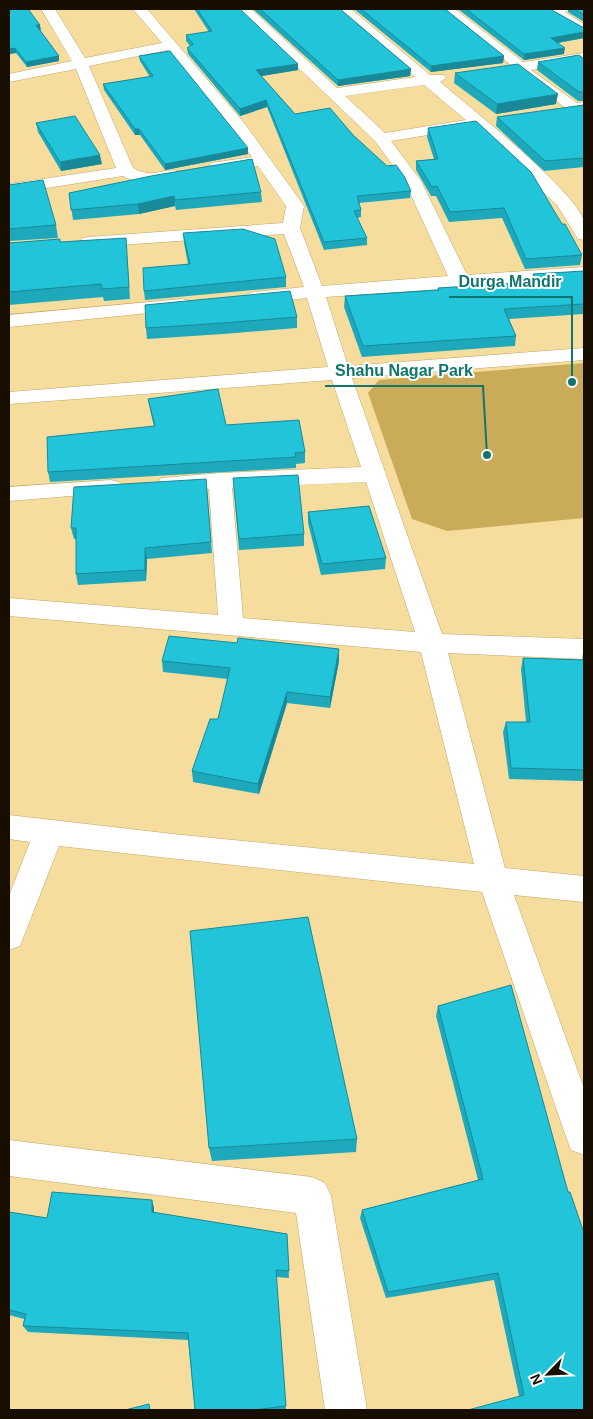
<svg xmlns="http://www.w3.org/2000/svg" width="593" height="1419" viewBox="0 0 593 1419" font-family="Helvetica,sans-serif">
<rect width="100%" height="100%" fill="#f6dd9e"/>
<polygon fill="#caab5a" points="584,363 584,518 447,531 412,519 368,393 379,380"/>
<g fill="none" stroke-linecap="round" stroke-linejoin="round">
<defs>
<g id="minor">
<path d="M41,9h14l30,49 77,-15 -29,-34h14l98,115 59,82 -4,22 22,58 126,-10 -43,-94 -30,-41 -138,-132h14l86,79 78,-11 -79,-68h15l79,66h14l2,3 -6,4c27,23 137,110 144,139 2,6 0,14 0,19l-6,-1 -21,-34 -86,-80 -7,4 -73,12 30,40 46,94 117,-8v12l-258,18 22,69 236,-18v12l-232,18 90,256 142,5v20l-136,-6 57,215 79,8v26l-70,-7 70,193v67l-13,-5 -5,-13 -84,-245 -423,-46 -39,100 -11,4v-54l21,-54 -21,-3v-24l164,19 301,30 -53,-212 -412,-36v-18l209,17 -9,-126 -40,1 -8,-2 -3,-5 3,-5 59,-5 141,-6 -29,-87 -323,24v-12l319,-25 -21,-69 -53,6 -7,-2 -3,-4 3,-4 7,-2 50,-5 -20,-53 -195,13 -6,-1 -3,-4 3,-4 6,-1 194,-14 3,-17 -28,-40 -41,6 -6,-1 -2,-4 2,-4 41,-6 -19,-27 -65,-80 -79,16 44,102c22,12 27,-1 47,3l2,4 -2,4 -38,6 -19,-9 -114,18v-10l107,-16 -40,-99 -67,13v-8l63,-13zM424,85l42,35 -81,13 -40,-37zM366,482l49,150 -172,-14 -11,-130z"/>
<polygon points="440,9 455,9 523,62 584,53 584,61 531,70 577,103 584,102 584,112 569,111"/>
<polygon points="547,9 568,9 565,12 584,24 584,34 548,13"/>
<polygon points="182,299 189,301 192,305 189,309 9,327 9,315"/>
<polygon points="111,480 119,482 123,487 119,492 9,501 9,487"/>
<polygon points="9,1140 312,1177 325,1183 331,1196 367,1410 325,1410 296,1213 9,1176"/>
</g>
</defs>
<use href="#minor" stroke="#bfa76a" stroke-width="1"/>
<use href="#minor" fill="#fff" fill-rule="evenodd"/>
</g>
<g fill="#1da9bb">
<polygon points="9,9 41,30 40,30 59,56 59,61 27,67 16,53 9,54"/>
<polygon points="194,9 240,9 298,70 261,76 295,114 353,135 411,191 410,198 359,203 361,210 361,217 357,218 367,238 367,245 324,250 267,107 240,116 188,54 187,48 190,46 186,41 186,35 209,32"/>
<polygon points="253,9 340,9 411,69 410,76 338,86"/>
<polygon points="354,9 445,9 504,56 503,63 431,72"/>
<polygon points="458,9 550,9 584,38 558,43 564,54 524,60"/>
<polygon points="568,9 584,9 584,22 568,12"/>
<polygon points="139,56 248,148 248,154 165,170 140,135 135,135 104,90 103,84 150,77 140,61"/>
<polygon points="584,59 584,101 578,101 537,70 538,62"/>
<polygon points="455,73 556,104 496,114 454,83"/>
<polygon points="584,105 584,167 544,171 496,126 497,117"/>
<polygon points="36,123 102,164 61,171 38,132"/>
<polygon points="428,128 562,224 582,255 580,265 525,269 502,218 449,222 436,196 431,196 416,170 416,161 434,159 427,137"/>
<polygon points="9,185 56,225 58,238 9,241 9,242"/>
<polygon points="261,192 262,202 176,210 175,206 139,214 73,220 69,193"/>
<polygon points="183,233 286,277 286,287 145,300 144,291 188,264 184,243"/>
<polygon points="126,238 130,299 104,301 103,297 9,305 9,243 60,242"/>
<polygon points="584,271 584,314 509,319 516,336 515,346 362,357 344,307 345,296 438,290 438,288 532,282 533,274"/>
<polygon points="297,317 297,328 223,334 147,339 146,328"/>
<polygon points="148,399 305,452 305,463 296,464 296,468 50,482 48,472 154,427 150,409"/>
<polygon points="206,479 212,553 147,559 146,581 78,585 76,574 76,539 74,539 71,528"/>
<polygon points="234,489 304,534 304,546 239,550"/>
<polygon points="308,512 386,558 385,569 321,575 308,523"/>
<polygon points="237,643 339,649 339,661 330,708 287,703 259,794 193,782 192,771 218,719 228,679 163,672 162,661"/>
<polygon points="583,655 584,655 584,787 583,781 509,779 503,732 506,722 526,722 521,669 523,658 582,660"/>
<polygon points="438,1006 584,1410 519,1396 494,1280 386,1298 360,1218 362,1210 478,1180 436,1016"/>
<polygon points="357,1139 356,1152 212,1161 209,1148"/>
<polygon points="154,1208 154,1213 287,1234 289,1278 276,1277 286,1410 195,1410 188,1340 28,1332 23,1326 24,1319 9,1315 9,1212 47,1218"/>
</g>
<g fill="#188998">
<polygon points="36,25 40,25 41,30 37,30"/>
<polygon points="584,32 584,38 550,44 551,38"/>
<polygon points="15,48 16,53 9,54 9,49"/>
<polygon points="565,48 564,54 524,60 524,54"/>
<polygon points="59,56 59,61 27,67 26,62"/>
<polygon points="504,56 503,63 431,72 431,66"/>
<polygon points="298,64 298,70 256,77 256,70"/>
<polygon points="411,69 410,76 338,86 338,80"/>
<polygon points="558,94 556,104 496,114 497,104"/>
<polygon points="266,100 267,107 240,116 240,109"/>
<polygon points="135,129 139,129 140,135 135,135"/>
<polygon points="248,148 248,154 165,170 165,164"/>
<polygon points="100,155 102,164 61,171 60,162"/>
<polygon points="174,196 175,206 139,214 138,204"/>
<polygon points="145,548 147,559 146,581 145,570"/>
<polygon points="339,649 339,661 330,708 330,697"/>
<polygon points="287,692 287,703 259,794 258,784"/>
<polygon points="152,1200 154,1208 154,1220 152,1212"/>
</g>
<g fill="#22c4d9" stroke="#188998">
<polygon points="9,9 28,9 40,25 36,25 59,56 26,62 15,48 9,49"/>
<polygon points="197,9 240,9 298,64 256,70 295,114 330,108 353,135 387,166 396,165 404,176 411,191 357,196 361,210 354,211 367,238 324,242 266,100 240,109 187,48 193,44 186,35 212,31"/>
<polygon points="260,9 340,9 411,69 338,80"/>
<polygon points="361,9 445,9 504,56 431,66"/>
<polygon points="466,9 550,9 584,28 584,32 551,38 565,48 524,54"/>
<polygon points="574,9 584,9 584,15"/>
<polygon points="170,51 248,148 165,164 139,129 135,129 103,84 153,76 139,56"/>
<polygon points="579,55 584,59 584,92 579,92 538,62"/>
<polygon points="518,64 558,94 497,104 455,73"/>
<polygon points="584,105 584,158 545,161 497,117"/>
<polygon points="75,116 100,155 60,162 36,123"/>
<polygon points="476,121 531,172 562,224 565,224 582,255 526,259 504,208 450,212 437,186 432,187 416,161 438,159 428,128"/>
<polygon points="252,159 261,192 175,200 174,196 138,204 71,210 69,193 151,176"/>
<polygon points="43,180 56,225 9,229 9,185"/>
<polygon points="243,229 275,239 286,277 144,291 143,268 190,264 183,233"/>
<polygon points="126,238 129,287 102,289 101,284 9,292 9,243 60,239 60,242"/>
<polygon points="584,271 584,304 504,309 516,336 363,346 345,296 439,290 438,288 537,282 533,274"/>
<polygon points="290,291 297,317 223,323 146,328 145,305"/>
<polygon points="218,389 226,425 299,420 305,452 295,453 296,457 48,472 47,437 155,426 148,399"/>
<polygon points="298,475 304,534 239,539 233,478"/>
<polygon points="206,479 211,542 145,548 145,570 76,574 76,528 71,528 74,487"/>
<polygon points="369,506 386,558 322,564 308,512"/>
<polygon points="169,636 237,643 238,638 339,649 330,697 287,692 258,784 192,771 210,719 218,719 230,668 162,661"/>
<polygon points="583,655 584,655 584,770 511,768 506,722 530,722 523,658 584,660"/>
<polygon points="308,917 357,1139 209,1148 190,931"/>
<polygon points="511,985 568,1192 570,1192 584,1233 584,1410 468,1410 524,1395 498,1273 388,1292 362,1210 483,1179 438,1006"/>
<polygon points="52,1192 152,1200 152,1212 287,1234 289,1271 276,1270 286,1406 253,1410 195,1410 188,1333 23,1326 26,1314 9,1310 9,1212 47,1218"/>
<polygon points="149,1404 150,1410 125,1410"/>
</g>
<path fill="none" stroke="#0f766e" stroke-width="2" d="M572 382L572 297H449M487 455L483 386H325"/>
<g fill="#0f766e" stroke="#fff" stroke-width="2">
<circle cx="572" cy="382" r="5"/>
<circle cx="487" cy="455" r="5"/>
</g>
<g font-size="16" text-anchor="middle" font-weight="bold" fill="#0f766e" stroke="#fff" stroke-width="4" stroke-linejoin="round" paint-order="stroke">
<text x="510" y="287">Durga Mandir</text>
<text x="404" y="376">Shahu Nagar Park</text>
</g>
<rect width="593" height="1419" fill="none" stroke="#170e00" stroke-width="20"/>
<g transform="translate(548 1374) rotate(246)" stroke="#ffffff" stroke-width="4" paint-order="stroke">
<path d="M0-4L9 19L0 12L-9 19Z" fill="#170e00"/>
<text y="-8" font-size="14" font-weight="bold" text-anchor="middle" fill="#170e00">N</text>
</g>
</svg>
